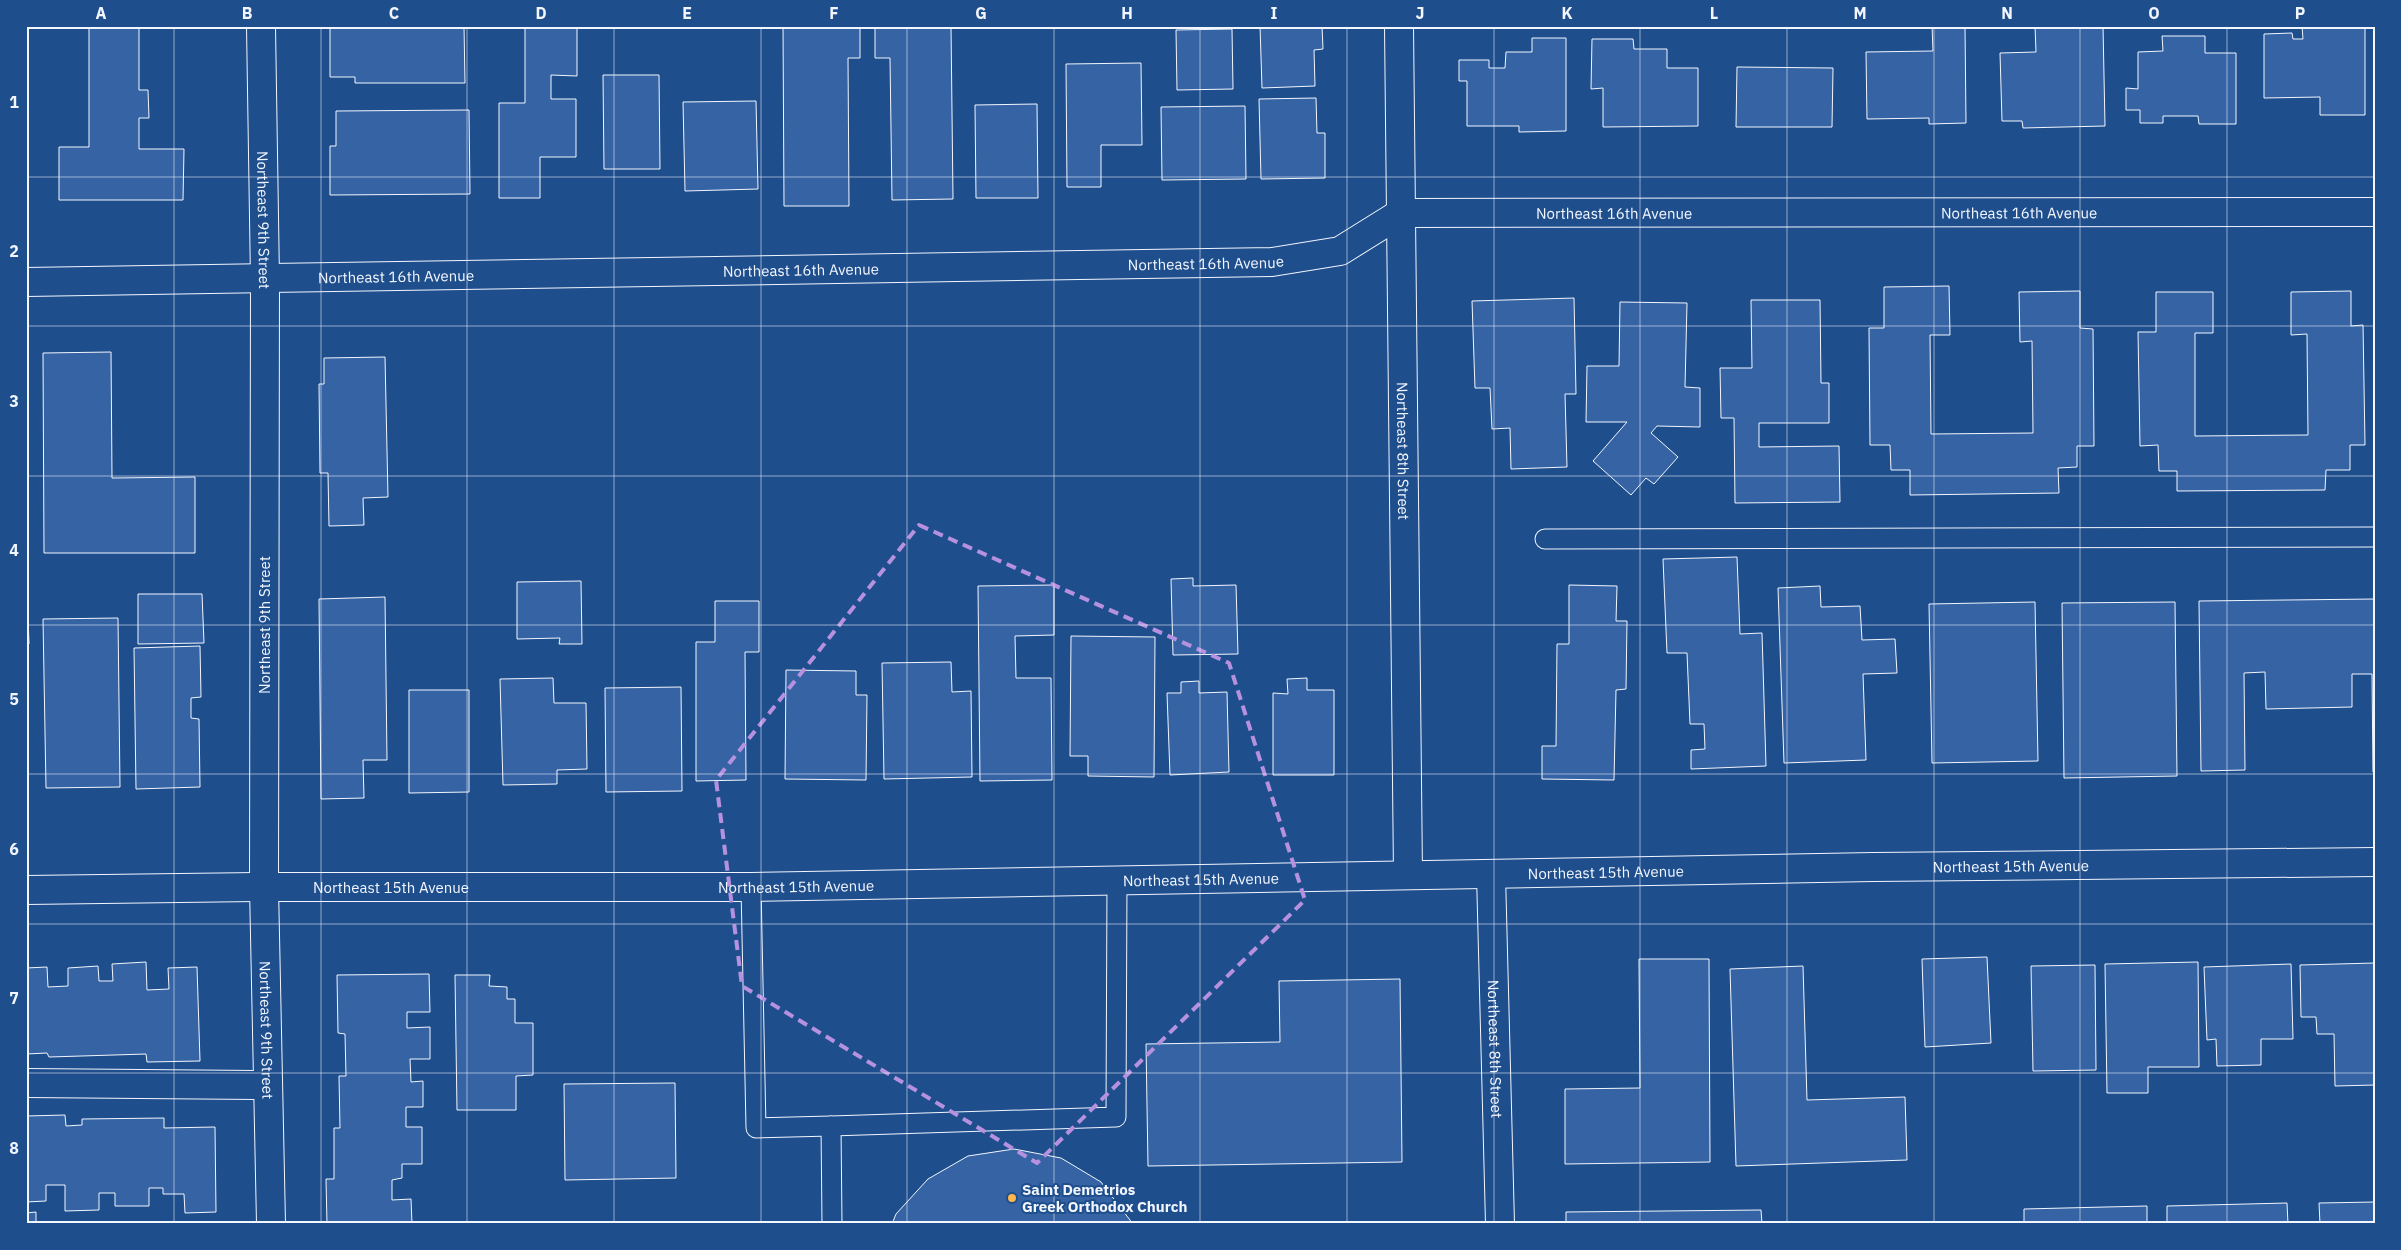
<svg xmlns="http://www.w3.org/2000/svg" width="2401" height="1250" viewBox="0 0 2401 1250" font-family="'IBM Plex Sans',sans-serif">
<rect width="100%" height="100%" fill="#1f4e8c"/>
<g fill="#3563a3" stroke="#f2f6ff">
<polygon points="89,26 139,26 139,90 148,90 149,118 139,118 139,149 184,149 183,200 59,200 59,147 89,147"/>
<polygon points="330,26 464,26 465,83 355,83 355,77 330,77"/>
<polygon points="525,26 577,26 577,76 551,75 551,99 576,99 576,157 540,157 540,198 499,198 499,103 525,103"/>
<polygon points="783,26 860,26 860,58 848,58 849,206 784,206"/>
<polygon points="875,26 951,26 953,199 892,200 890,58 875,58"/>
<polygon points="1260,26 1322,26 1323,49 1314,50 1315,86 1262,88"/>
<polygon points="1932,26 1965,26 1966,123 1929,124 1929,118 1867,119 1866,52 1933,51"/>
<polygon points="2035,26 2103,26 2105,126 2023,128 2022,121 2002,121 2000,53 2036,52"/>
<polygon points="2302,26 2365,26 2365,115 2320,115 2320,97 2264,98 2264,34 2292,33 2293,39 2303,39"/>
<polygon points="1232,29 1233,89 1177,90 1176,30"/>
<polygon points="2162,36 2205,36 2205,53 2236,53 2236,124 2199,124 2198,116 2163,116 2163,123 2140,123 2140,110 2126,110 2126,88 2138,89 2138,52 2163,51"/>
<polygon points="1532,38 1566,38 1566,131 1519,132 1519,126 1467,126 1467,81 1459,81 1459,60 1489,60 1489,68 1505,68 1506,52 1532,52"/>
<polygon points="1592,39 1633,39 1634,49 1667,49 1667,68 1698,68 1698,126 1603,127 1603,88 1591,89"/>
<polygon points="1141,63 1142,145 1101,145 1101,187 1067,187 1066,64"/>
<polygon points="1737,67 1833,68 1832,127 1736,127"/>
<polygon points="603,75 659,75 660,169 604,169"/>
<polygon points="1316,98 1317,133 1325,133 1325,178 1261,179 1259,99"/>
<polygon points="756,101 758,189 685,191 683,102"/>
<polygon points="1037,104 1038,198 976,198 975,105"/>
<polygon points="1245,106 1246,179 1162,180 1161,107"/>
<polygon points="469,110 470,194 330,195 330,146 336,146 336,111"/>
<polygon points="1949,286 1950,335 1930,335 1931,434 2033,433 2032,341 2020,342 2019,292 2080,291 2080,328 2093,329 2094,446 2077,446 2077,467 2058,468 2059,493 1910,495 1910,470 1891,470 1890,445 1870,445 1869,328 1884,328 1884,287"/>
<polygon points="2351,291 2351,326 2363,325 2365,445 2350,445 2350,470 2326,470 2325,490 2177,491 2177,471 2159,471 2158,445 2140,446 2138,332 2156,332 2156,292 2213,292 2213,333 2195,333 2195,436 2308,435 2307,334 2291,335 2291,292"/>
<polygon points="1574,298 1576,394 1565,394 1567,467 1511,469 1510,428 1492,429 1490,388 1475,388 1472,301"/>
<polygon points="1751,300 1820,300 1821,383 1829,383 1829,423 1759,423 1759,447 1839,446 1840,502 1735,503 1734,418 1721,418 1720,368 1752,368"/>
<polygon points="1620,302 1687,303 1685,387 1700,388 1700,427 1657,426 1651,433 1678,457 1654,484 1646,478 1631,495 1593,461 1627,422 1586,422 1587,366 1619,366"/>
<polygon points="111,352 112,478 195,477 195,553 44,553 43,353"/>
<polygon points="385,357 388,497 363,498 364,525 329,526 328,473 320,473 319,384 324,384 324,358"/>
<polygon points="1737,557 1740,634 1762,633 1766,766 1691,769 1691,750 1705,749 1704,724 1690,724 1687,653 1667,653 1663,559"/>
<polygon points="1193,578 1193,586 1236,585 1238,654 1173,655 1171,579"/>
<polygon points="581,581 582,644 559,644 560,638 517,639 517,582"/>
<polygon points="1054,585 1054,635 1015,636 1016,678 1051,678 1052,780 980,781 978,586"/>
<polygon points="1569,585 1617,586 1616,621 1627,621 1626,689 1616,690 1614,780 1542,779 1542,746 1556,746 1557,644 1569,644"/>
<polygon points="1820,586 1821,607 1860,606 1862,640 1895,639 1897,673 1863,674 1866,760 1784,763 1778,588"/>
<polygon points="26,589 27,589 29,644 26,644"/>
<polygon points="138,594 202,594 204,643 138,644"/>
<polygon points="385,597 387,760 363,760 364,798 321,799 319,599"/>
<polygon points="2375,599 2375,772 2373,772 2372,674 2352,674 2352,707 2266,709 2265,672 2244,673 2245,770 2201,771 2199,601"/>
<polygon points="715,601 759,601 759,652 745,652 746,780 696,781 696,642 715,642"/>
<polygon points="2035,602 2038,761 1932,763 1929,604"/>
<polygon points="2175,602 2177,776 2064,778 2062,603"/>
<polygon points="118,618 120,787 46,788 43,619"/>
<polygon points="1071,636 1155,637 1154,777 1088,776 1088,756 1070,756"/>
<polygon points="200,646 201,697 191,698 191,718 199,719 200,787 136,789 134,648"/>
<polygon points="951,662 952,692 971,691 972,777 884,779 882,663"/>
<polygon points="786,670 856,671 856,695 867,695 866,780 785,779"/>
<polygon points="553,678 554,703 586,703 587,769 557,770 557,784 503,785 500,679"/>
<polygon points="1307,678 1307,690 1334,690 1334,775 1273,775 1273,693 1288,694 1287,679"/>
<polygon points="1199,681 1199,693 1227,692 1229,772 1170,775 1167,693 1181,693 1181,682"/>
<polygon points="681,687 682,791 606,792 605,688"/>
<polygon points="409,690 469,690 469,792 409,793"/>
<polygon points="1987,957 1991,1043 1925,1047 1922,959"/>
<polygon points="1639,959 1709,959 1710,1162 1565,1164 1565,1089 1640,1088"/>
<polygon points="146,962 147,990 169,989 168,968 197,967 200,1061 147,1062 146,1054 49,1057 47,1053 26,1054 26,968 47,967 48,987 68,986 68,968 98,966 99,981 113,981 112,964"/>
<polygon points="2198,962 2199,1067 2148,1067 2148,1093 2107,1093 2105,964"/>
<polygon points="2375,963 2375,1085 2335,1086 2334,1034 2317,1034 2316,1017 2301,1017 2300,965"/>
<polygon points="2291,964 2293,1039 2261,1039 2261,1065 2217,1066 2216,1039 2207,1040 2204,967"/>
<polygon points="2095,965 2096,1070 2033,1071 2031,966"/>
<polygon points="1803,966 1807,1100 1905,1097 1907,1160 1736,1166 1730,969"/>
<polygon points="429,974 430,1012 407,1012 407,1028 430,1027 430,1059 410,1059 411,1082 423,1081 423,1107 406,1107 406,1127 422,1127 422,1164 402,1164 402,1178 392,1180 392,1200 411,1199 412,1224 327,1224 326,1179 334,1179 334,1128 340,1128 339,1076 346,1076 345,1034 338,1033 337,975"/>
<polygon points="455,975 490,975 489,986 507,987 507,999 515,999 515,1023 533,1023 533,1075 516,1076 516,1110 457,1110"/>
<polygon points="1400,979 1402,1162 1148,1166 1146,1044 1280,1042 1279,981"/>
<polygon points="675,1083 676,1178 565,1180 564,1084"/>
<polygon points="65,1115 66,1126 82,1125 82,1119 164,1118 164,1128 215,1127 216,1212 185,1213 184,1194 163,1194 163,1188 149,1188 149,1206 115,1206 115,1193 99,1193 99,1210 65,1211 65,1185 46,1185 46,1201 26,1202 26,1116"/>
<polygon points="1014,1149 1061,1158 1101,1182 1133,1224 892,1224 896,1214 928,1179 968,1156"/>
<polygon points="2375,1202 2375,1224 2320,1224 2319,1203"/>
<polygon points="2287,1203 2288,1224 2167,1224 2167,1206"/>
<polygon points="2147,1206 2147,1224 2024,1224 2024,1209"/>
<polygon points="1761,1210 1762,1224 1566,1224 1566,1212"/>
<polygon points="36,1212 36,1224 26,1224 26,1213"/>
</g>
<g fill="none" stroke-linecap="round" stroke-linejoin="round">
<defs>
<g id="service">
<polyline points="1545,539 2375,537"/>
<polyline points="751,887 756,1128 831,1126"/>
<polyline points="832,1224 831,1126 1116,1117 1117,880"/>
</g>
<g id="minor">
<path id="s1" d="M261,26l4,254 -1,607 7,337"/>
<path id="s2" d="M1399,26l9,849"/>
<path id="s3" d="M26,282l1246,-20 68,-11 61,-38 974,-1"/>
<path id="s4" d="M1491,874l9,350"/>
<path id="s5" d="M26,890l238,-3h487l1122,-20 502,-5"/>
<polyline points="26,1083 268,1085"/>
</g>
</defs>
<use href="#service" stroke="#f2f6ff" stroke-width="21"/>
<use href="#minor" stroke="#f2f6ff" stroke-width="30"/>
<use href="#service" stroke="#1f4e8c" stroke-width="19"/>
<use href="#minor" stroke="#1f4e8c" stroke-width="28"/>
</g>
<path fill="none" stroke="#b691df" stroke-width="4" stroke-dasharray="10 6" stroke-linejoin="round" d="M919,525l310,138 76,237 -268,263 -295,-177 -26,-206z"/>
<path fill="none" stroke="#f2f6ff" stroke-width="1" stroke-opacity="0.55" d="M174,26v1198M321,26v1198M467,26v1198M614,26v1198M761,26v1198M907,26v1198M1054,26v1198M1200,26v1198M1347,26v1198M1494,26v1198M1640,26v1198M1787,26v1198M1934,26v1198M2080,26v1198M2227,26v1198M26,177h2349M26,326h2349M26,476h2349M26,625h2349M26,774h2349M26,924h2349M26,1073h2349"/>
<circle fill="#ffb74d" stroke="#1f4e8c" stroke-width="2" cx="1012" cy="1198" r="5"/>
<g text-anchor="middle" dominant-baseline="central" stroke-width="4" stroke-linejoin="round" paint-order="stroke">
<g font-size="15" fill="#f2f6ff" stroke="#1f4e8c">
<text stroke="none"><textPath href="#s3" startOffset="2005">Northeast 16th Avenue</textPath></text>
<text stroke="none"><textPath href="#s3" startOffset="1600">Northeast 16th Avenue</textPath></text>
<text stroke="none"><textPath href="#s1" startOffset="194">Northeast 9th Street</textPath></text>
<text stroke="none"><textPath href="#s3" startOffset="1180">Northeast 16th Avenue</textPath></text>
<text stroke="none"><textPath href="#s3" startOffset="775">Northeast 16th Avenue</textPath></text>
<text stroke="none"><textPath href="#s3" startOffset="370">Northeast 16th Avenue</textPath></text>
<text stroke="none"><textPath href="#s2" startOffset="425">Northeast 8th Street</textPath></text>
<text transform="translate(264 625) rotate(-90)">Northeast 9th Street</text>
<text stroke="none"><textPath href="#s5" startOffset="1985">Northeast 15th Avenue</textPath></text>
<text stroke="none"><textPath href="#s5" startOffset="1580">Northeast 15th Avenue</textPath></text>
<text stroke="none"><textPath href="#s5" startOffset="1175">Northeast 15th Avenue</textPath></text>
<text stroke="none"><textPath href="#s5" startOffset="770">Northeast 15th Avenue</textPath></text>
<text stroke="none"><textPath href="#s5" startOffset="365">Northeast 15th Avenue</textPath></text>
<text stroke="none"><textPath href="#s1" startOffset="1004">Northeast 9th Street</textPath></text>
<text stroke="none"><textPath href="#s4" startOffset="175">Northeast 8th Street</textPath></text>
</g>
<g font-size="15" font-weight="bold" fill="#f2f6ff" stroke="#1f4e8c" text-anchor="start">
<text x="1022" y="1189">Saint Demetrios<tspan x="1022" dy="17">Greek Orthodox Church</tspan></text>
</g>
</g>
<rect width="2401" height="1250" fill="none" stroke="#1f4e8c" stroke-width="55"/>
<rect x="28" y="28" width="2346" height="1194" fill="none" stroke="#f2f6ff" stroke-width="2"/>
<g font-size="16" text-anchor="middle" font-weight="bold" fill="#f2f6ff">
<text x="101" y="19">A</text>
<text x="247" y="19">B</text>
<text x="394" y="19">C</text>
<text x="541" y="19">D</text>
<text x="687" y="19">E</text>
<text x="834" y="19">F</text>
<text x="981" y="19">G</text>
<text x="1127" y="19">H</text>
<text x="1274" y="19">I</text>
<text x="1420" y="19">J</text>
<text x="1567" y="19">K</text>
<text x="1714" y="19">L</text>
<text x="1860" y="19">M</text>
<text x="2007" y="19">N</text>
<text x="2154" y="19">O</text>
<text x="2300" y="19">P</text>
<text x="14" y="108">1</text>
<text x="14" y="257">2</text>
<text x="14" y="407">3</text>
<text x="14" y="556">4</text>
<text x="14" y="705">5</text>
<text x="14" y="855">6</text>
<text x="14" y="1004">7</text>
<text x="14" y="1154">8</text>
</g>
</svg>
